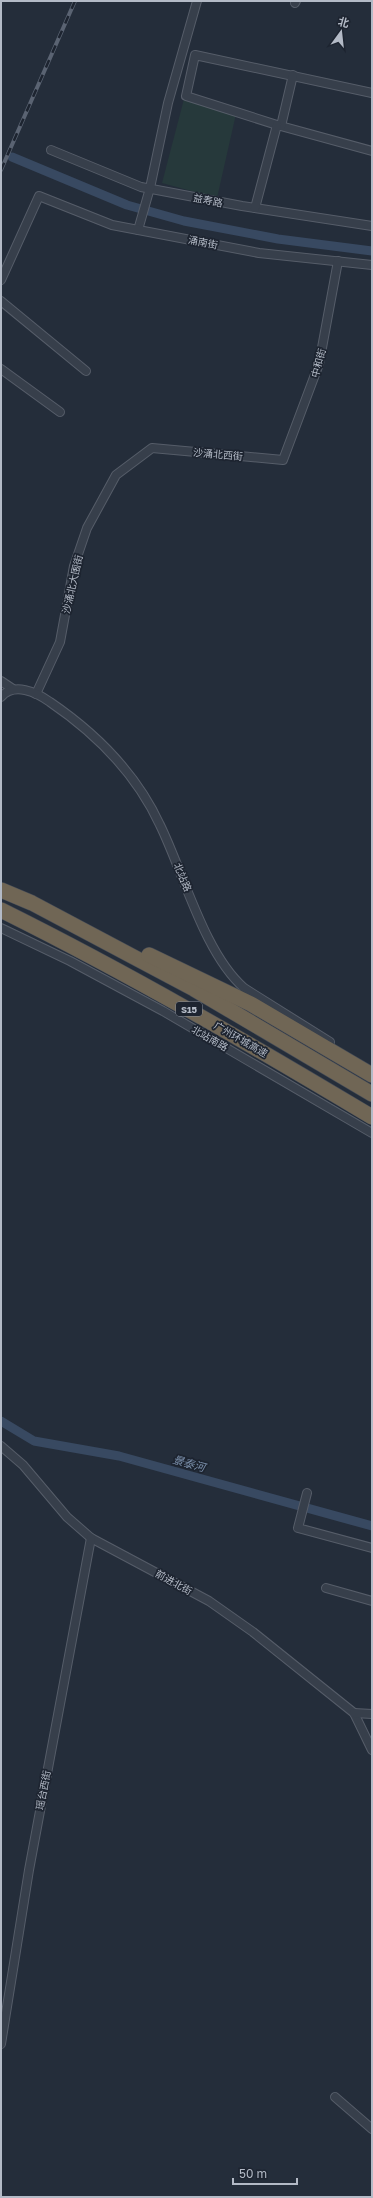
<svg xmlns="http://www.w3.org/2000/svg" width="373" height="2198" viewBox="0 0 373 2198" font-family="'Golos Text','Noto Sans SC',sans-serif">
<rect width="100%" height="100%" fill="#242d3a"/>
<polygon fill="#26393b" points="184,99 236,114 217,198 162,183"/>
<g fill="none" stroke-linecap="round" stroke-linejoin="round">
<g stroke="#384961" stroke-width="9">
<polyline points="12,157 127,205 184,221 278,239 372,251"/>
<polyline points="1,1421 34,1441 119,1456 372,1526"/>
</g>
<defs>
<g id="minor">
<polyline points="295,3 296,1"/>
<polyline points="372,93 195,55 186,96 277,125 372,151"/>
<polyline points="281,126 293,75"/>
<polyline points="51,150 141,187 242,206 372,226"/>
<polyline points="255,208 277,125"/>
<polyline points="138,230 150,188 168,103 197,1"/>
<polyline points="1,280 39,196 112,225 259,253 372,265"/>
<polyline points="1,301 86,371"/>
<polyline points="1,369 60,412"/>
<polyline points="1,681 13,689"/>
<polyline points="36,694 60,642 74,566 87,528 116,475 152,448 283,460 319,364 338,261"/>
<path d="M1,697c13,-15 35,-5 49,5 47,32 86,71 110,123 24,49 44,128 84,163l86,54"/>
<polyline points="1,928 70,961 163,1011 372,1133"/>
<polyline points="1,1446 23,1465 67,1517 91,1538 209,1601 253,1632 354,1713 372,1750"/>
<polyline points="307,1493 298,1528 372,1548"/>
<polyline points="326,1588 372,1601"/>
<polyline points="354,1713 372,1714"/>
<polyline points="1,2044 29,1870 91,1538"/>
<polyline points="335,2097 372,2129"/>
</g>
<g id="motorway">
<polyline points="1,890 32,903 194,989 372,1094"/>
<path d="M1,910c127,63 249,134 371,207"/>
<polyline points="149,955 251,1004 372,1075"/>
</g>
</defs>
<use href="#minor" stroke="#565d69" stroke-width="10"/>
<use href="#motorway" stroke="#434a56" stroke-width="16"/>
<use href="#minor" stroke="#373f4b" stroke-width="8"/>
<use href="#motorway" stroke="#706655" stroke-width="15"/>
<defs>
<polyline id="rail" points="1,170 75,1"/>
</defs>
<use href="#rail" stroke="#5a6372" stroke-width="4"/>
<use href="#rail" stroke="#1d2430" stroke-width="2.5" stroke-dasharray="8" stroke-linecap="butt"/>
</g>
<g text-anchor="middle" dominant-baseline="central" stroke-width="3.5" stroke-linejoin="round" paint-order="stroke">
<rect fill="#1d2430" stroke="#868d99" stroke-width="1" x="176" y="1002" width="26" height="14" rx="3"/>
<g font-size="9" font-weight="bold" fill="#b3bac6">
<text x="189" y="1009">S15</text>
</g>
<g font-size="10" fill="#b3bac6" stroke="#1d2430">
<text transform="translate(208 200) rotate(11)">益寿路</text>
<text transform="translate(203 242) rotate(11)">涌南街</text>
<text transform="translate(318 363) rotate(-75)">中和街</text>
<text transform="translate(218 454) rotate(5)">沙涌北西街</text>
<text transform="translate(72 584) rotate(-77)">沙涌北大围街</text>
<text transform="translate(183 877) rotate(67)">北站路</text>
<text transform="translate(210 1038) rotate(30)">北站南路</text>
<text transform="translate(241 1039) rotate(30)">广州环城高速</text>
<text transform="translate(174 1582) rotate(29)">前进北街</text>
<text transform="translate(43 1790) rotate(-79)">瑶台西街</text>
</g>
<g font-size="11" font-style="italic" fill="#7c91ad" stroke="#1d2430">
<text transform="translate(189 1463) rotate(15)">景泰河</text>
</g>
</g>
<rect width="373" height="2198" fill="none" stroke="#b3bac6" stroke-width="4"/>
<g transform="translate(341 32) rotate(15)" stroke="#1d2430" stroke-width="3" paint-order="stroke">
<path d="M0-3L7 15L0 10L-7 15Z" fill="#b3bac6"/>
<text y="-6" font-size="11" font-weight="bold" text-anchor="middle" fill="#b3bac6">北</text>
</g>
<path d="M233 2178v6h64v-6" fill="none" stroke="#b3bac6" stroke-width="2"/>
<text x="239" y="2178" font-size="12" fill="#b3bac6" stroke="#1d2430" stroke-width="3" paint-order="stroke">50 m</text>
</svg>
